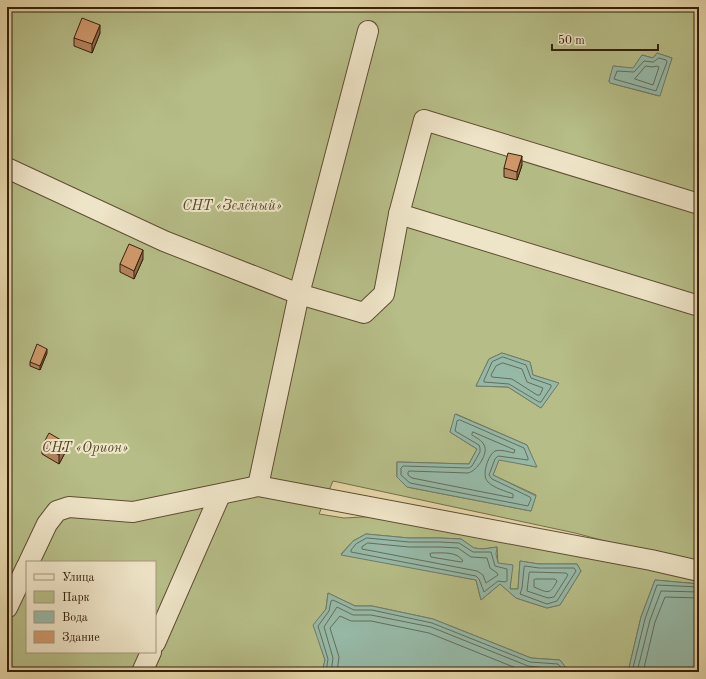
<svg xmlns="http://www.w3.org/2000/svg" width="706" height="679" viewBox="0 0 706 679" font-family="'Old Standard TT',serif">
<rect width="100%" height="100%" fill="#e5d6a9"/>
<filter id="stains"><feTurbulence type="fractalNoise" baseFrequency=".005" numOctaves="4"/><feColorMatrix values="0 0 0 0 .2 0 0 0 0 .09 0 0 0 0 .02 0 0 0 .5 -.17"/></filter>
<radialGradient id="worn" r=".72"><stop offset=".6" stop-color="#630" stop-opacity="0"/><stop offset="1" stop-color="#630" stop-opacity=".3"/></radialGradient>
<path fill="#b6bd87" stroke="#756f4a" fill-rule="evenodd" d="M7,7h692v559l-124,-33 -242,-52 -14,33 25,4 36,-2 291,52 28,7v9l-44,-4 -14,37 -13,55h-59l-9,-12 -29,-2 -98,-39 -61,-13h-17l-27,-13 -2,16 -12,16 11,35 -3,12h-315zM657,53l15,5 -13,38 -49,-13 -1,-2 5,-15 19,3 9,-14 11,3zM502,353l28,9 3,13 25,8 -17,25 -33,-21 -32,-1 13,-27zM456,414l71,31 9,22 -37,-8 -6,16 43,20 -5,16 -124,-24 -10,-10v-15l72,2 8,-15 -27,-17zM366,534l43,4h31l21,1 13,9 9,1 14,-2 1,17 14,1 -2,24h8l2,-28 19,3h38l4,7 -21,34 -13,3 -31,-10 -16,-14 -19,16 -5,-20 -135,-26 12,-13zM27,562h128v90h-128z"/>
<g fill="#96b9a7" stroke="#6f7c69">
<polygon points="657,53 672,58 660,96 610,83 609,81 613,66 633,68 642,55 653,58"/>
<polygon points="502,353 530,362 533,375 559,383 541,408 508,387 476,386 489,359"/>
<polygon points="455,414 527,445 537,467 499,460 493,475 536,496 531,511 407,487 397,477 397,462 469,464 477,449 450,432"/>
<polygon points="366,534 409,538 440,538 461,539 474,548 483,549 497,547 496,554 498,563 513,565 510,589 518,589 520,561 539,564 577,564 581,571 560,605 547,608 516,598 500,584 481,600 476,580 341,555 353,541"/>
<polygon points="655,580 699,584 699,672 628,672 641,617"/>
<polygon points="328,593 355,606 372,606 433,619 531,658 560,660 569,672 322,672 325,660 313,625 326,609"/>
</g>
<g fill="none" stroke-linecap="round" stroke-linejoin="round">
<g stroke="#656d5a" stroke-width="1">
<polygon points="659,58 666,60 667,62 656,91 614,79 617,71 634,72 644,61 653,62"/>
<polygon points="646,66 652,67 657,66 659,67 653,85 635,79"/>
<polygon points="503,357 526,365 531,378 551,385 551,387 541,402 539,402 509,384 484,382 484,380 492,362"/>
<polygon points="503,363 522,369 527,382 543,388 540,395 537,395 512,379 492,377 491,375 496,366"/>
<polygon points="460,420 524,448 528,458 528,460 498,456 495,459 489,475 492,479 530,497 531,499 528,506 410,483 401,475 401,468 403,466 469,468 472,466 480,452 480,448 479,445 455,431 457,421"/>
<path d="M473,432l42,18 -1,3c-6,-1 -13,-4 -19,-2 -7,4 -14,25 -7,31 6,6 17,9 25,12v4l-101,-20 -4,-3v-3l1,-1 59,2c9,-2 21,-20 16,-28 -2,-5 -8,-7 -12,-10z"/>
<polygon points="367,538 409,542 440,542 459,543 473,552 491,552 495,566 507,569 507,581 505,582 498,581 484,592 479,579 476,576 351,552 351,550 356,544"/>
<polygon points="368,543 409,547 440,547 458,548 471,557 487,558 490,568 497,573 498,575 486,583 483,575 477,571 362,549 362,547"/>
<path d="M432,553c10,0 25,-2 31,8l-2,1 -30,-5 -1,-3z"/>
<polygon points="525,566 539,568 574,568 576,571 557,601 547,604 520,594 522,588 524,568"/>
<polygon points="530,572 566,573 568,575 554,597 548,598 527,591 529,574"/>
<path d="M536,579h19l2,2c-7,14 -9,12 -23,6v-7z"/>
<polyline points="326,672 328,659 318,626 329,611 331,601 333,600 354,610 372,610 432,623 530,662 558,664 565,672"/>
<polyline points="331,672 333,658 324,627 337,607 353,615 371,615 431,627 528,666 555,669 559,672"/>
<polyline points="337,672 339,657 330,628 340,616 351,621 371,621 429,633 526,672"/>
<polyline points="632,672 645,619 657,585 699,587"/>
<polyline points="637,672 650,620 661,591 699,592"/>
<polyline points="643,672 655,622 665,597 699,598"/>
</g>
<defs>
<g id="minor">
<polyline points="7,168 164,241 299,294 364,313 384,294 399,214 424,120 699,204"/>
<polyline points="399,214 699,306"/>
<polyline points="258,486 299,294 368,31"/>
<polyline points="29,562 47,524 57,511 69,507 133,512 258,486 651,560 699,571"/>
<polyline points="7,608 27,566"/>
<polyline points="155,643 220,495"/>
<polyline points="142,672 151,652"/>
</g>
</defs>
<use href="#minor" stroke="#604e33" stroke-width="22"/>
<use href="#minor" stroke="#eee4c7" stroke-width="20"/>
</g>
<g fill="#b3845d" stroke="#34210c">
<polygon points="100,33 92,53 74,46 74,38"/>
<polygon points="522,165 517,180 504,177 504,168"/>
<polygon points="143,259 134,279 120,272 120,264"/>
<polygon points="47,353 40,370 30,366 30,362"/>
<polygon points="42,446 66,451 59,464 42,454"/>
</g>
<g fill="#926b4c" stroke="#34210c">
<polygon points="100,25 100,33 92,53 92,44"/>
<polygon points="522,156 522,165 517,180 517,172"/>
<polygon points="143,250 143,259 134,279 134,271"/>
<polygon points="47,349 47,353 40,370 40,366"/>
<polygon points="66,443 66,451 59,464 59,455"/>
</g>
<g fill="#d0996c" stroke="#34210c">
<polygon points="82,18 100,25 92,44 74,38"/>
<polygon points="508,153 522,156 517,172 504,168"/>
<polygon points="129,244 143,250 134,271 120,264"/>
<polygon points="37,344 47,349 40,366 30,362"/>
<polygon points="49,433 66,443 59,455 42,446"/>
</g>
<g text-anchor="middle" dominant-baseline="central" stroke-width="4" stroke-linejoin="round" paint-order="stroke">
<g font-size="14" font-style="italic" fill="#54482b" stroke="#eee4c7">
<text x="232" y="206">СНТ «Зелёный»</text>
<text x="85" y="448">СНТ «Орион»</text>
</g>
</g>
<rect width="706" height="679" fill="none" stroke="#e5d6a9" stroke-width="24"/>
<rect x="8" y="8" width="690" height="663" fill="none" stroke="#34210c" stroke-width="2"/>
<rect x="12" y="12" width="682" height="655" fill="none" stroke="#34210c"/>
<rect x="26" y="561" width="130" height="92" fill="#eee4c7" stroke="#a4967c"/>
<rect x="34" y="574" width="20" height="6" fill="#eee4c7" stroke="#a4967c"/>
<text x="62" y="581" font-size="12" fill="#34210c">Улица</text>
<rect x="34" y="591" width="20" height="12" fill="#b6bd87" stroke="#a4967c"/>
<text x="62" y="601" font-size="12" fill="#34210c">Парк</text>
<rect x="34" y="611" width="20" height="12" fill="#96b9a7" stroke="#a4967c"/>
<text x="62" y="621" font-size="12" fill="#34210c">Вода</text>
<rect x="34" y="631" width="20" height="12" fill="#d0996c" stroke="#a4967c"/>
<text x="62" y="641" font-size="12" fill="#34210c">Здание</text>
<path d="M552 44v6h106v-6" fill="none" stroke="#34210c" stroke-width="2"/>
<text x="558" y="44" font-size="12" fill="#34210c" stroke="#eee4c7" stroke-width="3" paint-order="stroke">50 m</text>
<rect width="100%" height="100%" filter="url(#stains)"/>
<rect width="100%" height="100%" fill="url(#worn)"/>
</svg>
